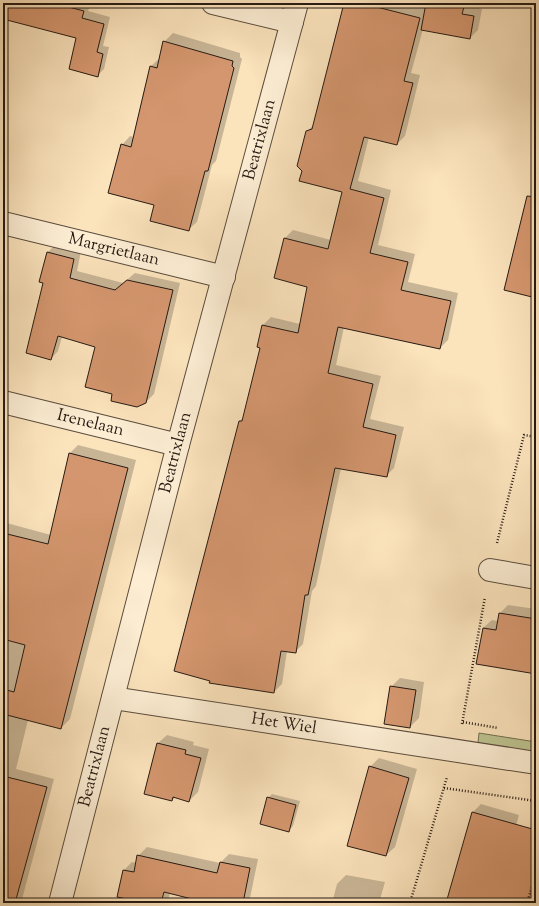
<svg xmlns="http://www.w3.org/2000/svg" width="539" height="906" viewBox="0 0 539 906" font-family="'Sorts Mill Goudy',serif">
<rect width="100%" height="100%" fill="#fbe3bc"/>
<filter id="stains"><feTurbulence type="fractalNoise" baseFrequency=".005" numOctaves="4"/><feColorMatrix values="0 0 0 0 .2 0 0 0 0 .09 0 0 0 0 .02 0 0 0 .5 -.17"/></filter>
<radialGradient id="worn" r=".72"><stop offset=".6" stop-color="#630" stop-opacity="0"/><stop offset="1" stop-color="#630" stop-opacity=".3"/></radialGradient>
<polygon fill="#bdc491" stroke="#726f52" points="479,733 536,742 536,752 478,743"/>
<g fill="#0003">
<polygon points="3,3 84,3 90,5 88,11 110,17 103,46 109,47 104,69 97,76 77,37 3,18"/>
<polygon points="345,3 471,3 470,6 482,9 478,30 470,38 423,29 411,73 420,75 405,136 397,144 369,137 358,181 391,190 378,245 415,254 408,282 458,293 448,340 440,348 344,327 336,365 381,376 370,419 404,427 394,468 386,476 341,468 316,586 312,591 303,644 295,652 287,651 282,684 274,692 240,421 244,417 261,347 259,346 263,325 271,317 300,324 308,286 275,278 285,238 293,230 331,240 344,191 303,170 307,131 315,124"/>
<polygon points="173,33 240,53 240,57 242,59 216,161 212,165 197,222 188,230 155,204 122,145 130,136 134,137 151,66 160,58 164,42"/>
<polygon points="55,245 81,251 77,271 123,283 135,273 180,283 154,394 146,402 113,393 97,346 62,337 58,351 51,359 44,282 47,253"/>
<polygon points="78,445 136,460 70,719 61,728 28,720 16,769 54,779 21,903 3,903 3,522 51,535 70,453"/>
<polygon points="508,605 536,609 536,673 483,628 492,620 498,621 500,613"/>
<polygon points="400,678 424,682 419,718 410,727 391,687"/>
<polygon points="167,735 194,742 193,745 209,749 198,792 189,801 176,797 172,800 145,793 158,743"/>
<polygon points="379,758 417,769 395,847 386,855 370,767"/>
<polygon points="272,794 300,801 293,826 289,830 268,798"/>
<polygon points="481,804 519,815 512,841 536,847 536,903 447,903 473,812"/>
<polygon points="147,847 220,863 229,854 258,859 249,903 212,903 170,892 168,903 117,903 124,870 132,862 137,863 138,856"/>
<polygon points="346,875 385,882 379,903 332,903 337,884"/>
</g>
<g fill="#d4966e" stroke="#261a13">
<polygon points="3,3 53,3 84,11 82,18 104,24 97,52 103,54 98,77 69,69 76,38 3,19"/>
<polygon points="344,3 361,3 420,18 404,81 413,83 397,145 364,137 350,189 384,198 370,253 408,262 401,290 451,301 440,349 338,327 328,373 373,384 363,427 396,435 387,477 335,468 308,595 305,595 296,653 281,651 274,693 209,683 210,681 174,671 239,421 242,421 260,348 257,347 262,325 298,333 307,287 274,278 284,238 328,249 342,192 299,181 302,171 297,166 306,131 312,129"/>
<polygon points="426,3 465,3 462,14 474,16 470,39 421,30"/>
<polygon points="163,41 233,61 232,66 234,68 208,171 205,171 189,231 150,221 154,205 108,193 121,144 131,147 150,66 157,68"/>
<polygon points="527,196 536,197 536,298 504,290"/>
<polygon points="47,252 74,259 70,278 115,290 127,280 173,290 146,403 137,407 111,401 112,394 85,387 95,347 58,336 51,360 26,353 43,283 39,282"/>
<polygon points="69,453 128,468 61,729 3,714 3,689 14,692 25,645 3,639 3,533 48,544"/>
<polygon points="499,613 536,619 536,674 476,664 483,628 496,630"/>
<polygon points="390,686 416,690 410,728 384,724"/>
<polygon points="157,743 186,750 185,754 201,758 189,802 173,797 172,801 144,794"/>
<polygon points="369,766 409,778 386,856 347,846"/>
<polygon points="3,776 47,787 15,903 3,903"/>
<polygon points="267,797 296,805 289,832 260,824"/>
<polygon points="472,812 536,830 536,903 446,903"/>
<polygon points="137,855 217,873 220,862 250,868 243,903 208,903 164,892 161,903 147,903 117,897 123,870 134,872"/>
</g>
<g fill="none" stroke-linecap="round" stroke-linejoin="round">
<defs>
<g id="minor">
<polyline points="213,3 292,22"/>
<path id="s1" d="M3,223l221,54"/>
<path id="s2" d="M3,402l175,43"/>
<polyline points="490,570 536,578"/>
<path id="s3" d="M113,698l423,65"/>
<path id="s4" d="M60,903l118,-458 119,-442"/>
</g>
</defs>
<use href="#minor" stroke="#5b4c3d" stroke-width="24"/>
<g stroke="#261a13" stroke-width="2.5" stroke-dasharray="1 2" stroke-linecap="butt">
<polyline points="497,543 524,435 536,437"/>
<polyline points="463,722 498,728"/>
<polyline points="462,724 485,597"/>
<polyline points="444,788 536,801"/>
<polyline points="410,903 447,777"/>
<polyline points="527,903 536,874"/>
</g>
<use href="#minor" stroke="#fcedd3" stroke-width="22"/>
</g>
<g text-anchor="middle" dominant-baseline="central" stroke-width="4" stroke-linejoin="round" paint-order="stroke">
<g font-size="17" fill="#261a13" stroke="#fcedd3">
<text stroke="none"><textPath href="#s4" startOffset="789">Beatrixlaan</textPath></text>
<text stroke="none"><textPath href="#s1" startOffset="114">Margrietlaan</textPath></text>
<text stroke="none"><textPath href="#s2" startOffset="90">Irenelaan</textPath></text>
<text stroke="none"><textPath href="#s4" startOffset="465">Beatrixlaan</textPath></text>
<text stroke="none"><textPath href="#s3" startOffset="173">Het Wiel</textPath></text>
<text stroke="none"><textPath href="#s4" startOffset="141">Beatrixlaan</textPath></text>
</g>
</g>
<rect width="539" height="906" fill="none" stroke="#fbe3bc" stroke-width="16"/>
<rect x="4" y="4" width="531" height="898" fill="none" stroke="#261a13" stroke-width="2"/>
<rect x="8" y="8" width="523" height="890" fill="none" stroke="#261a13"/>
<rect width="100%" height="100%" filter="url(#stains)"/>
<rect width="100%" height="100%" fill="url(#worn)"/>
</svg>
